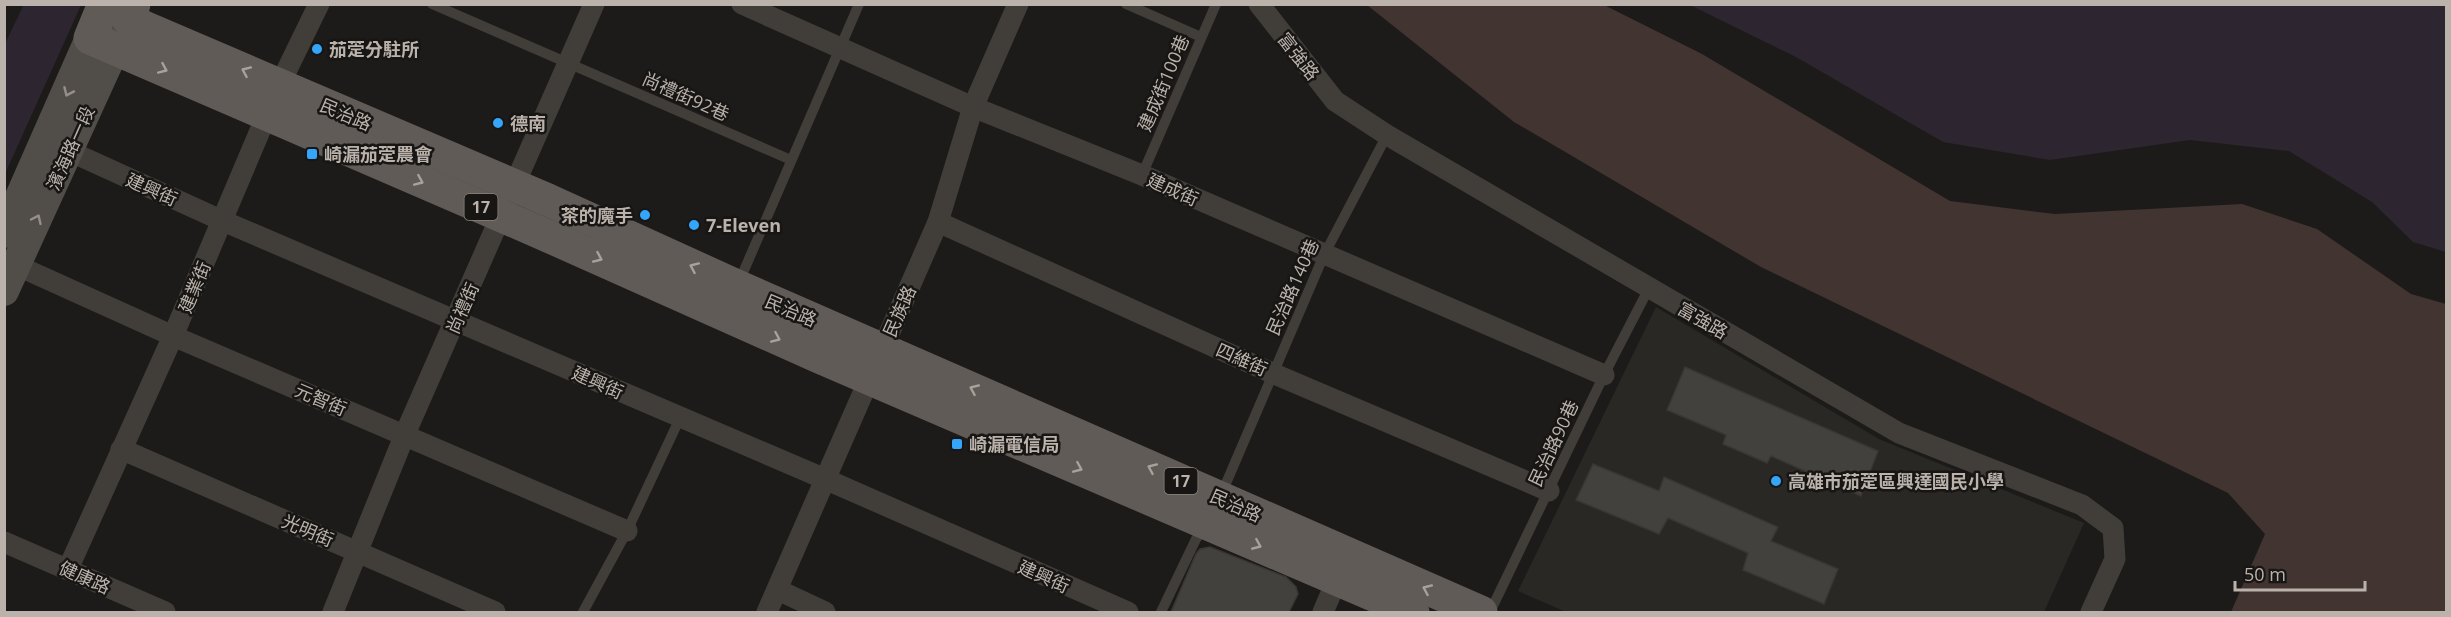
<svg xmlns="http://www.w3.org/2000/svg" width="2451" height="617" viewBox="0 0 2451 617" font-family="'Open Sans','Noto Sans TC',sans-serif">
<rect width="100%" height="100%" fill="#1c1b19"/>
<polygon fill="#292825" points="1656,307 1879,439 2084,523 2044,612 1566,612 1518,591"/>
<g fill="#2d252f">
<polygon points="24,4 81,5 5,174 5,44"/>
<polygon points="1690,5 2446,5 2446,252 2413,242 2372,202 2289,151 2190,140 2050,160 1943,142 1796,57"/>
</g>
<polygon fill="#423430" points="1367,5 1604,5 1702,54 1950,201 2055,214 2242,204 2317,229 2411,294 2446,304 2446,612 2231,612 2265,534 2228,493 1761,267 1514,122"/>
<g fill="#43413e" stroke="#383733" stroke-width="1.5">
<polygon points="1685,367 1878,451 1861,496 1771,456 1767,463 1723,444 1726,435 1667,410"/>
<polygon points="1593,464 1659,491 1664,477 1778,527 1771,541 1838,569 1824,604 1743,570 1748,553 1668,518 1659,534 1576,500"/>
<polygon points="1210,547 1286,577 1296,587 1298,594 1289,612 1171,612 1196,554 1200,549"/>
</g>
<g fill="none" stroke-linecap="round" stroke-linejoin="round">
<g stroke="#413e3a" stroke-width="10">
<polyline points="432,4 791,160"/>
<polyline points="1126,4 1201,37"/>
<polyline points="1142,175 1216,4"/>
<polyline points="739,282 859,4"/>
<polyline points="1221,495 1324,255 1387,135"/>
<polyline points="583,612 627,531 680,418"/>
<polyline points="1161,612 1196,539 1205,528"/>
<polyline points="1490,612 1604,375 1649,288"/>
</g>
<g stroke="#413e3a" stroke-width="21">
<polyline points="742,4 973,107 1142,175 1604,375"/>
<polyline points="1259,4 1335,101 1387,135 1899,433 2082,505 2113,528 2115,559 2091,612"/>
<polyline points="69,151 223,221 825,479 1128,612"/>
<polyline points="938,222 1272,373 1549,491"/>
<polyline points="16,265 173,336 627,531"/>
<polyline points="121,449 495,612"/>
<polyline points="4,542 165,612"/>
<polyline points="68,569 173,336 279,86 319,4"/>
<polyline points="778,590 825,612"/>
<polyline points="333,612 405,434 594,4"/>
<polyline points="767,612 938,222 973,107 1018,4"/>
<polyline points="1323,612 1342,568"/>
</g>
<g stroke="#514d48" stroke-width="30">
<polyline points="4,233 90,38"/>
<polyline points="4,291 125,26"/>
</g>
<g stroke="#605b56" stroke-width="33">
<polyline points="104,4 90,38 539,232 819,357 1413,612"/>
<polyline points="134,4 128,19 146,28 548,200 737,286 1481,612"/>
</g>
</g>
<defs><path id="oneway-chevron" d="M-2-3.5L2.5 0L-2 3.5" fill="none" stroke-width="1.6" stroke-linecap="round" stroke-linejoin="round" transform="scale(1.5)"/></defs>
<g stroke="#a9a19a">
<use href="#oneway-chevron" transform="translate(163 69) rotate(24)"/>
<use href="#oneway-chevron" transform="translate(246 71) rotate(-156)"/>
<use href="#oneway-chevron" transform="translate(419 181) rotate(23)"/>
<use href="#oneway-chevron" transform="translate(598 258) rotate(24)"/>
<use href="#oneway-chevron" transform="translate(694 267) rotate(-156)"/>
<use href="#oneway-chevron" transform="translate(776 338) rotate(24)"/>
<use href="#oneway-chevron" transform="translate(974 389) rotate(-156)"/>
<use href="#oneway-chevron" transform="translate(1078 468) rotate(23)"/>
<use href="#oneway-chevron" transform="translate(1152 468) rotate(-156)"/>
<use href="#oneway-chevron" transform="translate(1257 545) rotate(23)"/>
<use href="#oneway-chevron" transform="translate(1427 589) rotate(-156)"/>
</g>
<g stroke="#968f88">
<use href="#oneway-chevron" transform="translate(68 92) rotate(114)"/>
<use href="#oneway-chevron" transform="translate(37 219) rotate(-65)"/>
</g>
<g fill="#34a5f8" stroke="#171614" stroke-width="2">
<circle cx="317" cy="49" r="6"/>
<circle cx="498" cy="123" r="6"/>
<rect x="306" y="148" width="12" height="12" rx="3"/>
<circle cx="645" cy="215" r="6"/>
<circle cx="694" cy="225" r="6"/>
<rect x="951" y="438" width="12" height="12" rx="3"/>
<circle cx="1776" cy="481" r="6"/>
</g>
<g text-anchor="middle" dominant-baseline="central" stroke-width="5" stroke-linejoin="round" paint-order="stroke">
<g fill="#171614" stroke="#8a847e" stroke-width="1.5">
<rect x="464.5" y="194" width="33" height="26" rx="4.5"/>
<rect x="1164.5" y="468" width="33" height="26" rx="4.5"/>
</g>
<g font-size="16" font-weight="bold" fill="#bbb3ab">
<text x="481" y="207">17</text>
<text x="1181" y="481">17</text>
</g>
<g font-size="18" font-weight="bold" fill="#bbb3ab" stroke="#171614" text-anchor="start">
<text x="329" y="49">茄萣分駐所</text>
<text x="510" y="123">德南</text>
<text x="324" y="154">崎漏茄萣農會</text>
<text x="633" y="215" text-anchor="end">茶的魔手</text>
<text x="706" y="225">7-Eleven</text>
<text x="969" y="444">崎漏電信局</text>
<text x="1788" y="481">高雄市茄萣區興達國民小學</text>
</g>
<g font-size="18" fill="#bbb3ab" stroke="#171614">
<text transform="translate(1299 56) rotate(52)">富強路</text>
<text transform="translate(1163 83) rotate(-67)">建成街100巷</text>
<text transform="translate(686 96) rotate(24)">尚禮街92巷</text>
<text transform="translate(346 114) rotate(23)">民治路</text>
<text transform="translate(70 148) rotate(-66)">濱海路一段</text>
<text transform="translate(152 189) rotate(24)">建興街</text>
<text transform="translate(1173 189) rotate(24)">建成街</text>
<text transform="translate(194 287) rotate(-67)">建業街</text>
<text transform="translate(1292 287) rotate(-66)">民治路140巷</text>
<text transform="translate(462 308) rotate(-66)">尚禮街</text>
<text transform="translate(791 310) rotate(23)">民治路</text>
<text transform="translate(899 311) rotate(-66)">民族路</text>
<text transform="translate(1703 320) rotate(30)">富強路</text>
<text transform="translate(1242 359) rotate(24)">四維街</text>
<text transform="translate(598 382) rotate(24)">建興街</text>
<text transform="translate(321 399) rotate(23)">元智街</text>
<text transform="translate(1553 443) rotate(-65)">民治路90巷</text>
<text transform="translate(1236 505) rotate(24)">民治路</text>
<text transform="translate(308 530) rotate(23)">光明街</text>
<text transform="translate(1044 576) rotate(24)">建興街</text>
<text transform="translate(85 577) rotate(24)">健康路</text>
</g>
</g>
<rect width="2451" height="617" fill="none" stroke="#bbb3ab" stroke-width="12"/>
<path d="M2235 581v9h130v-9" fill="none" stroke="#bbb3ab" stroke-width="3"/>
<text x="2244" y="581" font-size="18" fill="#bbb3ab" stroke="#171614" stroke-width="4.5" paint-order="stroke">50 m</text>
</svg>
